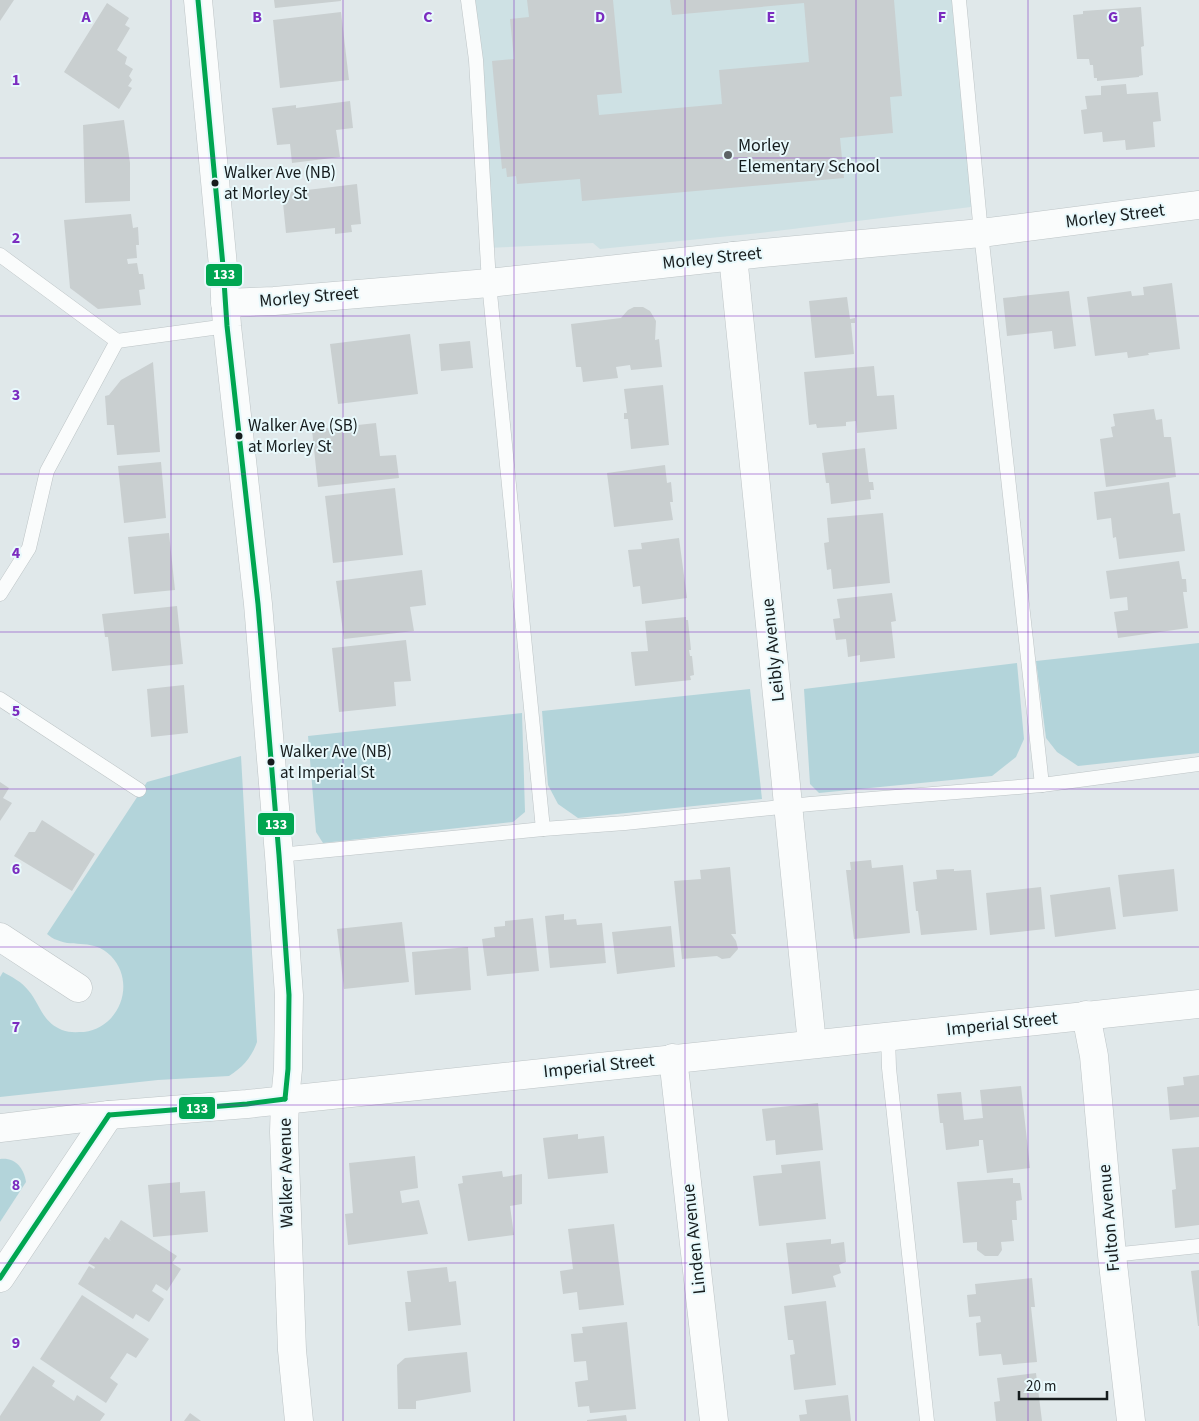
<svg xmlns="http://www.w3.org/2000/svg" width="1199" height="1421" viewBox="0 0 1199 1421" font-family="'Source Sans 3',sans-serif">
<rect width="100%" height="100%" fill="#e0e8ea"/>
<polygon fill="#cee1e4" points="468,0 959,0 979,206 760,233 600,249 593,243 486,248"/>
<g fill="#b3d4da">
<polygon points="1199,643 1199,753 1078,766 1057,752 1046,738 1036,661"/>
<polygon points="1017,663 1024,739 1016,757 992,776 819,793 810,784 804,689"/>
<polygon points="750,689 762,799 578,818 558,804 548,785 542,711"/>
<polygon points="522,713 525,812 513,822 323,843 316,832 308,736"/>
<path d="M241,756l16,286c-5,15 -15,26 -28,34l-71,4 -158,17v-120l3,-5c9,5 19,10 25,18 13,15 13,31 34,40 7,3 15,2 22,2 37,-5 52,-50 27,-76 -18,-18 -36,-8 -54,-16 -4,-1 -7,-4 -10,-6l100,-152z"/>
<path d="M0,1159c15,-2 24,9 26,23l-26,40z"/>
</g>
<g fill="#c9cfd0">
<polygon points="0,0 14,0 0,21"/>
<polygon points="274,0 341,0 341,1 275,8"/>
<polygon points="527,0 613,0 622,93 597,95 599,115 722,104 719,70 809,62 804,3 672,15 670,0 894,0 902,96 890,97 893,133 840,138 844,178 582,201 580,179 517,184 516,176 507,177 506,168 502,169 492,61 514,59 510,19 529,17"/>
<polygon points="107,3 129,18 125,25 130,28 117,50 127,57 125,64 133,69 129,76 132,80 128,86 132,88 119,109 64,72"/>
<polygon points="1141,7 1144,46 1141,47 1143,75 1139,76 1139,77 1097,81 1097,78 1094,78 1093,65 1090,65 1089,59 1077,59 1073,15 1083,14 1083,11"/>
<polygon points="341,12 349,80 280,88 273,20"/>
<polygon points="1126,84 1127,94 1158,92 1161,121 1153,122 1155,147 1126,150 1125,140 1103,142 1102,132 1084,134 1081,110 1087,109 1085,96 1101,95 1101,86"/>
<polygon points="350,101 353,128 336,130 340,157 292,163 290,144 277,145 272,108 296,105 296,108"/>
<polygon points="124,120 130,163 130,201 85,203 83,125"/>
<polygon points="357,184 361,224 351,225 352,232 335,234 335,228 286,233 282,193"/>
<polygon points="131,214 133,228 138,227 139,245 136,245 137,258 127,259 128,264 137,263 139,274 143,274 145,289 139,290 141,305 98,309 70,288 64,220"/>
<polygon points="1172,283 1180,349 1148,353 1149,355 1128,358 1127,352 1095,356 1087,297 1131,291 1132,296 1144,295 1143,287"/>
<polygon points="1069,291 1076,346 1054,349 1052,331 1007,336 1003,298"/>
<polygon points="847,297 850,319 855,318 855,323 851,323 854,354 815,358 809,301"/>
<polygon points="634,307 643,307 650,311 656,321 655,340 659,339 662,367 631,370 630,365 616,367 618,378 583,382 581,367 576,367 571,324 621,318 628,310"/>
<polygon points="410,334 418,394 338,404 330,344"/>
<polygon points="470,341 473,368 441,371 439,344"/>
<polygon points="153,362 160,452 117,455 114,425 107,425 105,396 109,395 121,380"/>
<polygon points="874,366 877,396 894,395 897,429 857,433 856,421 846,422 846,426 817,428 816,424 809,425 804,372"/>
<polygon points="663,385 669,445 631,449 628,419 624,419 624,413 627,413 624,389"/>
<polygon points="1154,409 1156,420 1162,419 1164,437 1171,437 1176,477 1106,487 1100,439 1113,437 1111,427 1115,426 1113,414"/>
<polygon points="376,423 380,456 396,455 399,478 318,487 312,430"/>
<polygon points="865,448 869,482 873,482 874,490 870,490 871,499 831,504 829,483 826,483 822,453"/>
<polygon points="161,462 166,518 124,523 118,466"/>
<polygon points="665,465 667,483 671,482 673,502 670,502 673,520 614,527 607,473"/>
<polygon points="1169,482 1173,514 1180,513 1185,551 1119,559 1116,537 1113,538 1111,518 1097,520 1094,492"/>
<polygon points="395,488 403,555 333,563 325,496"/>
<polygon points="883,513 890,583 833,589 831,569 827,570 824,543 829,542 827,518"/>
<polygon points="169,533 175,590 134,594 128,537"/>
<polygon points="679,538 687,598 642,604 640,586 633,587 628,550 642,549 641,543"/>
<polygon points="1179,561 1182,579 1186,579 1187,592 1183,592 1188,628 1118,638 1114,612 1128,610 1127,597 1110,599 1106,571"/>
<polygon points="422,570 426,605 410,607 414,631 344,639 336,581"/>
<polygon points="892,593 896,621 891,622 895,658 860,662 860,655 848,657 846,639 836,640 833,619 840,618 837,599"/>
<polygon points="177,606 183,664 112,671 108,637 105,637 102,614"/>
<polygon points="686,617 686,620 688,620 691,650 689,650 690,656 692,656 694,675 690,676 691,680 635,686 631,652 648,651 645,621"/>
<polygon points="406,640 411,681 394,682 396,706 339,712 332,648"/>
<polygon points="184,685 188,733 151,737 147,689"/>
<polygon points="0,782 9,788 3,798 12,803 0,821"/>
<polygon points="42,820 95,854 72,891 14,856 29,832 35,832"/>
<polygon points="871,860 872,868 903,865 910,933 854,939 846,870 851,870 850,862"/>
<polygon points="730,867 736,934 731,934 736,941 738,949 730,958 722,959 717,956 682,959 674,881 701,879 700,870"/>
<polygon points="954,869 954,871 971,870 977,930 921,935 918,911 916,911 913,882 937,879 936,870"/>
<polygon points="1174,869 1178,911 1123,917 1118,875"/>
<polygon points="1041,887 1045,929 990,935 986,893"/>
<polygon points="1110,887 1116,929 1055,937 1050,895"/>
<polygon points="564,914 564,920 576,919 577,925 602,923 606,963 550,968 545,916"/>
<polygon points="533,918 539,971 487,976 482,939 495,937 494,927 505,926 505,921"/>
<polygon points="402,922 409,982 344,989 337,929"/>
<polygon points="671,926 675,967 617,974 612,932"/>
<polygon points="468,947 471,990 415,995 412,952"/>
<polygon points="1199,1075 1199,1117 1170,1120 1167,1087 1184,1085 1183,1077"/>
<polygon points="1021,1086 1030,1168 987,1173 983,1140 979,1140 979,1146 946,1150 943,1123 940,1123 937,1094 961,1092 964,1120 983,1118 980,1090"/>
<polygon points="818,1103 823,1150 776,1155 775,1140 766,1141 762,1109"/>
<polygon points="578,1134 578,1139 604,1136 608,1173 548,1179 543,1138"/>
<polygon points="1199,1147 1199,1225 1175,1228 1172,1190 1176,1189 1172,1149"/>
<polygon points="415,1156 418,1188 400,1191 402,1203 419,1200 428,1234 348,1245 345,1214 353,1213 349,1163"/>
<polygon points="820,1161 826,1219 759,1226 753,1176 782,1173 781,1165"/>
<polygon points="502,1171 503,1177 522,1174 522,1204 510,1206 514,1235 468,1241 458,1184 463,1183 462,1176"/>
<polygon points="1013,1178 1013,1183 1020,1183 1022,1200 1016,1201 1017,1220 1012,1220 1014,1241 1001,1242 1002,1250 998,1256 985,1256 977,1250 977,1242 963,1243 957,1182"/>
<polygon points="180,1182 180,1193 205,1191 208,1232 153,1237 148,1185"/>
<polygon points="121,1220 177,1256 172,1263 181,1269 167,1291 156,1284 152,1291 164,1299 149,1322 136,1314 133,1319 78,1284 89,1266 94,1269 95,1267 88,1263 105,1237 111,1241 109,1239"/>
<polygon points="614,1224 624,1305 579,1310 577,1292 563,1294 560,1271 573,1269 568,1229"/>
<polygon points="831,1239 831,1244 844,1242 846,1262 839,1265 841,1273 833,1276 836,1287 792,1294 786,1243"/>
<polygon points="447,1267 449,1282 456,1281 461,1325 408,1331 405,1302 411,1302 407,1271"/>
<polygon points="1199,1270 1199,1326 1198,1326 1191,1271"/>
<polygon points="1032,1278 1035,1307 1031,1307 1037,1362 1003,1365 1001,1354 979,1356 976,1323 981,1322 980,1316 969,1317 967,1295 976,1294 975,1284"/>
<polygon points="82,1295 149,1339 136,1358 127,1353 119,1365 110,1378 118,1384 106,1403 40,1359"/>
<polygon points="826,1301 836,1385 794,1390 790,1355 795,1354 793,1340 788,1340 784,1306"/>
<polygon points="627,1322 636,1409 590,1413 589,1406 578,1407 575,1382 588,1380 586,1361 574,1362 571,1334 583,1333 582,1327"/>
<polygon points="467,1352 471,1392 416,1401 416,1409 398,1409 397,1365 405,1358"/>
<polygon points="33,1366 55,1381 52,1386 74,1401 77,1395 105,1414 100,1421 0,1421 0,1416"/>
<polygon points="1036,1373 1042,1421 996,1421 994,1402 1000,1401 997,1378"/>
<polygon points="848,1395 851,1421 800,1421 799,1415 807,1414 805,1400"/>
<polygon points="190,1413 201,1421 184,1421"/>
<polygon points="626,1415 627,1421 587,1421 587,1420"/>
</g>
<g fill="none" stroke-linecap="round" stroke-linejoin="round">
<defs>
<g id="service">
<polyline points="468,0 476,60 489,283 543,829"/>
<polyline points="959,0 981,233 1042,785"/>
<polyline points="0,255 117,341 47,471 29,548 0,594"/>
<polyline points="117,341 227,326"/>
<polyline points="0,699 139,790"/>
<polyline points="279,855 543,829 625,823 810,804 1042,785 1199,764"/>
<polyline points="888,1036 889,1068 927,1421"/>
<polyline points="1112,1255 1199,1246"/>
</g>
<g id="minor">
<polyline points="733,256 812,1044"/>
<polyline points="225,303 274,301 489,283 762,253 981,233 1199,205"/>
<polyline points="0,937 78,988"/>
<polyline points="1086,1015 1094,1056 1112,1255 1131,1421"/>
<polyline points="673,1058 714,1421"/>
<polyline points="0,1278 109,1115"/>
</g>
<g id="tertiary">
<polyline points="198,0 223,266 227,326 258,604 279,855 289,995 288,1069 285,1099 284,1132 292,1350 299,1421"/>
<polyline points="0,1128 109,1115 247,1104 1199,1004"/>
</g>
</defs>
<use href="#service" stroke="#bdc4c6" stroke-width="15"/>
<use href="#minor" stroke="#bdc4c6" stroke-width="29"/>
<use href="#tertiary" stroke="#bdc4c6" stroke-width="29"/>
<use href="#service" stroke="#fafcfc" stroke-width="14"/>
<use href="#minor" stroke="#fafcfc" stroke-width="28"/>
<use href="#tertiary" stroke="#fafcfc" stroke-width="28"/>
<defs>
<g id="bus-1">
<polyline points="198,0 223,266 227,326 258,604 279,855 289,995 288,1069 285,1099"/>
<polyline points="109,1115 247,1104 285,1099"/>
<polyline points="0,1278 109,1115"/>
</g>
</defs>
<use href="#bus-1" stroke="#e8f9fc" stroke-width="9"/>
<use href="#bus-1" stroke="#00a651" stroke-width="5"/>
</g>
<path fill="none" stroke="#7b2cbf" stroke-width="1" stroke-opacity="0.55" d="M171,0v1421M343,0v1421M514,0v1421M685,0v1421M856,0v1421M1028,0v1421M0,158h1199M0,316h1199M0,474h1199M0,632h1199M0,789h1199M0,947h1199M0,1105h1199M0,1263h1199"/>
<circle fill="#5d6365" stroke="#e8f9fc" stroke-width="2" cx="728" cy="155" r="5"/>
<g fill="#161c1d" stroke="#e8f9fc" stroke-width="2">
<circle cx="215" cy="183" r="4.5"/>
<circle cx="239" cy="436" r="4.5"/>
<circle cx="271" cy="762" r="4.5"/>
</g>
<g text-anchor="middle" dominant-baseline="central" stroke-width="4" stroke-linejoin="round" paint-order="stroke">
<g font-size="17" fill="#161c1d" stroke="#e8f9fc" text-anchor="start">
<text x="224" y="173">Walker Ave (NB)<tspan x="224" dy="21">at Morley St</tspan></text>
<text x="248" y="426">Walker Ave (SB)<tspan x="248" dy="21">at Morley St</tspan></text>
<text x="280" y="752">Walker Ave (NB)<tspan x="280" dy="21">at Imperial St</tspan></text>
</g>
<g font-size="18" fill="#161c1d" stroke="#e8f9fc" text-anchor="start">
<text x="738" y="145">Morley<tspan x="738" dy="21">Elementary School</tspan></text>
</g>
<g font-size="18" fill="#161c1d" stroke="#e8f9fc">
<text transform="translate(1115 216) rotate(-7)">Morley Street</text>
<text transform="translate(712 258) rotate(-6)">Morley Street</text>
<text transform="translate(309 297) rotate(-5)">Morley Street</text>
<text transform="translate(773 650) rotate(-96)">Leibly Avenue</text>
<text transform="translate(1002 1024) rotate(-6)">Imperial Street</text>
<text transform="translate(599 1066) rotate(-6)">Imperial Street</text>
<text transform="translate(286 1173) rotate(-91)">Walker Avenue</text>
<text transform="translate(1109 1218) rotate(-95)">Fulton Avenue</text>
<text transform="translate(694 1239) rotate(-96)">Linden Avenue</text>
</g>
</g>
<g font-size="16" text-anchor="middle" font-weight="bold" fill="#7b2cbf" stroke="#e8f9fc" stroke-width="4" stroke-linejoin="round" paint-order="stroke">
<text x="86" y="22">A</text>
<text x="257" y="22">B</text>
<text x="428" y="22">C</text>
<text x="600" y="22">D</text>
<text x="771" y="22">E</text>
<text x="942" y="22">F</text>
<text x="1113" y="22">G</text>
<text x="16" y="85">1</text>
<text x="16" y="243">2</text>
<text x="16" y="400">3</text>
<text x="16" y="558">4</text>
<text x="16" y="716">5</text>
<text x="16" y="874">6</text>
<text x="16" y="1032">7</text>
<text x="16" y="1190">8</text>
<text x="16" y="1348">9</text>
</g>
<g stroke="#e8f9fc" stroke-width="2">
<rect x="205" y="263" width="38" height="24" rx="5" fill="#00a651"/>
<rect x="257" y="812" width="38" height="24" rx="5" fill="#00a651"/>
<rect x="178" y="1096" width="38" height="24" rx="5" fill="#00a651"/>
</g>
<g font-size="14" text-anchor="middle" font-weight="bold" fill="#fff">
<text x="224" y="279">133</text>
<text x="276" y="829">133</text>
<text x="197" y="1113">133</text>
</g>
<path d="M1019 1391v8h88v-8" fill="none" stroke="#161c1d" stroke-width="2.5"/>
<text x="1026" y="1391" font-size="15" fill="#161c1d" stroke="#e8f9fc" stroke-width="4" paint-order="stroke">20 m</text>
</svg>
